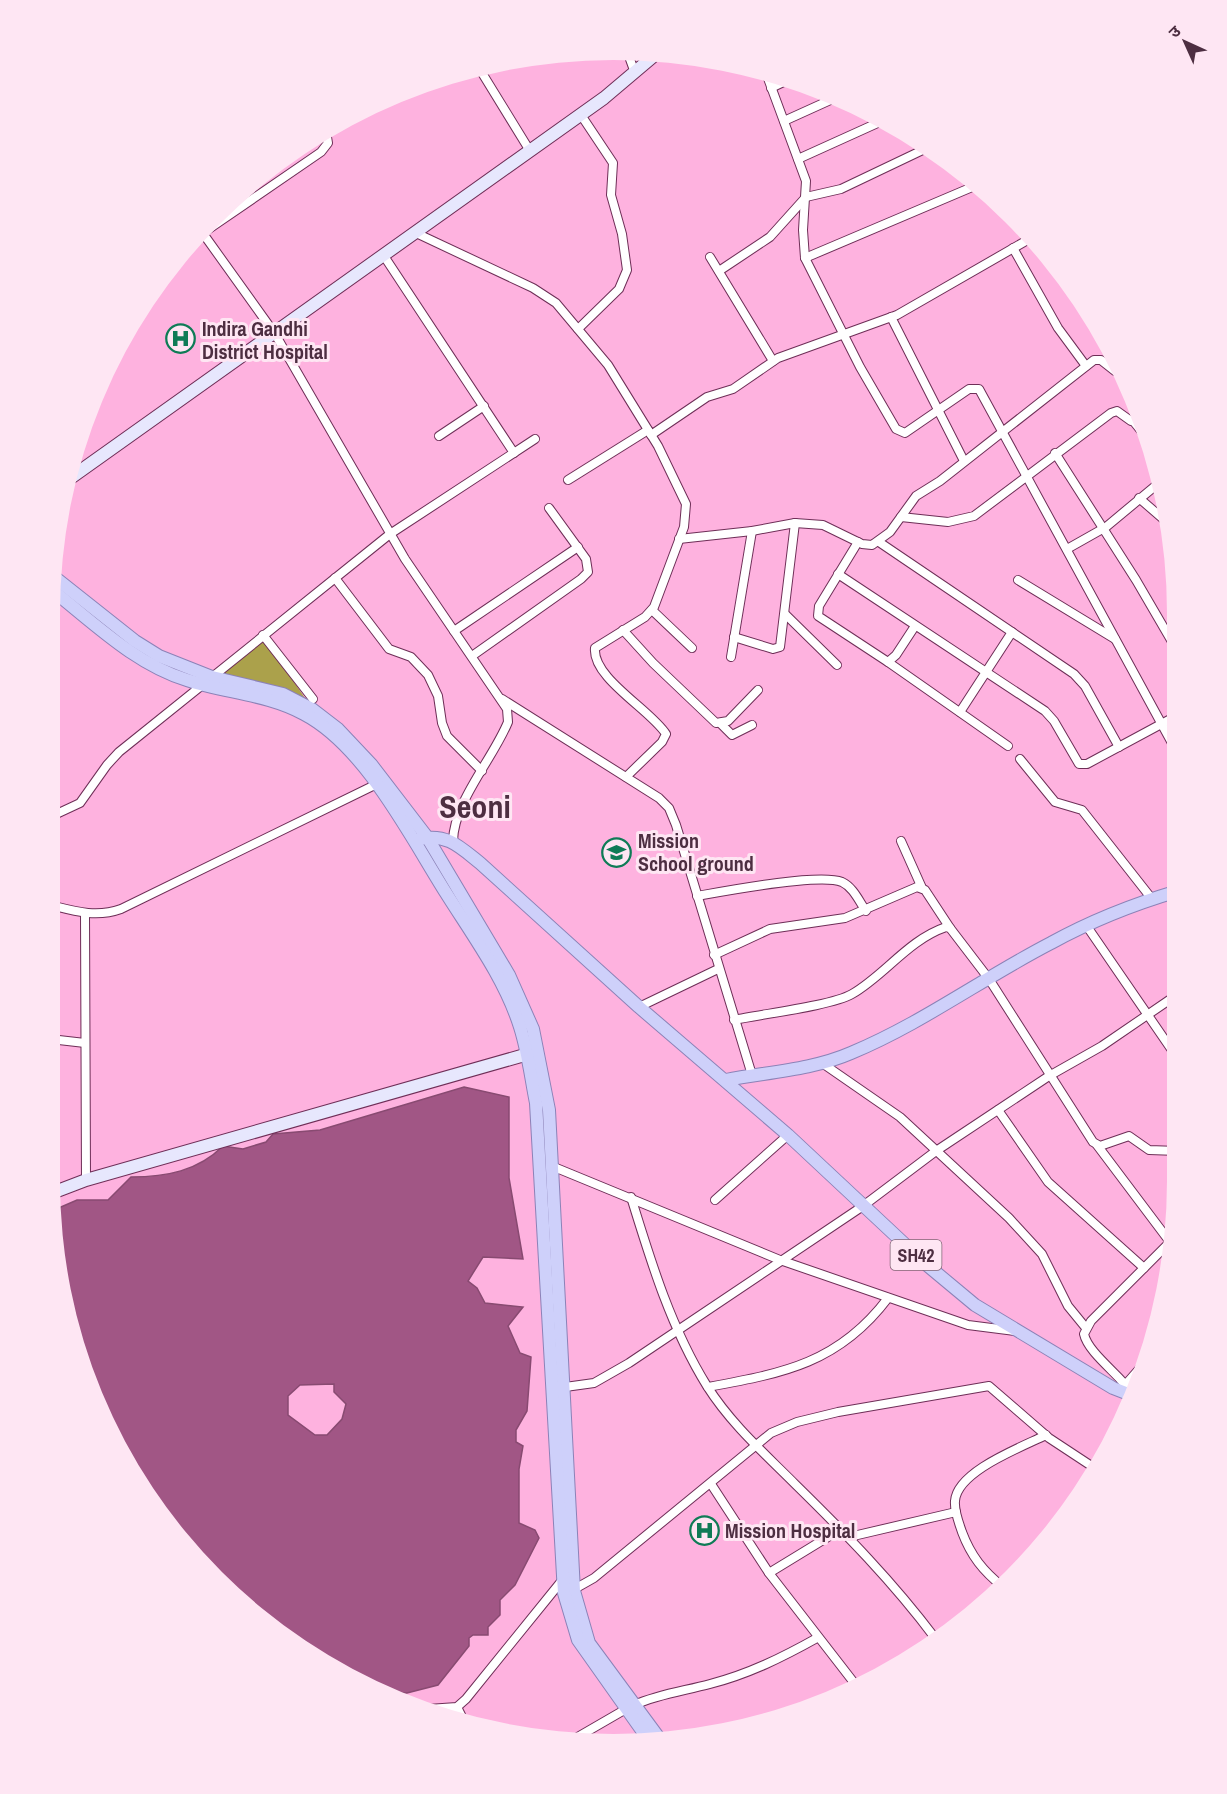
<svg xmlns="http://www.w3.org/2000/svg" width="1227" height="1794" viewBox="0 0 1227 1794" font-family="'Archivo Narrow','Noto Sans Devanagari',sans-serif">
<rect width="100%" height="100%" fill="#feb2df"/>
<polygon fill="#aba14b" points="264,638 307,701 217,676"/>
<path fill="#a15685" stroke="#884a71" stroke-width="1.5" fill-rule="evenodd" d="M464,1087l45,10v81l14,81 -40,-2 -15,24 9,7 8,15 38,4 -15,19 12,27 11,4 -4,54 -11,19v12l7,4 -4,23v54l16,7 4,8 -24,47 -15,15v15l-12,12v8h-15l-4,3v8l-31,39 -31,8h-24l-113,-65 -125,-134 -66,-133 -25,-151 23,-10h31l23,-23c35,0 67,-6 92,-31l20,3 23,-7 7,-8 47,-4zM334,1384v8l12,12 -4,15 -15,16h-12l-27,-20v-19l12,-11z"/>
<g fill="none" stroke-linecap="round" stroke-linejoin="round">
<defs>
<g id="street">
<polyline points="627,51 635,73"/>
<polyline points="479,68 530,151"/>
<polyline points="766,73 806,181 803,230 805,258 860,367 896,429 905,433 969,389 979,389 1178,754"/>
<polyline points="771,88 788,80"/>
<polyline points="784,121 837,97"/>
<polyline points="798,159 882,121"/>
<path d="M202,232l73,102 130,225 102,150 1,13c-15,37 -54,79 -55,119"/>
<polyline points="203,233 321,152 328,143 326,131"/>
<path d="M416,233l117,55 23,15 52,62 50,81 28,58 -2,23 -30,80 -9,10 -50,31c-3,30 56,62 71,86l-4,8 -36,35"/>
<polyline points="1013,248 1058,328 1086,366"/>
<polyline points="384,256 514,453"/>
<polyline points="710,257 773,361"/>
<polyline points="805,258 977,185"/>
<polyline points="719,271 770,237 806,197 841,189 927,148"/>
<polyline points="891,317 964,461"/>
<polyline points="578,329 619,289 627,270 622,234 611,195 613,163 581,115"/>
<polyline points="1134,422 1146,437"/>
<polyline points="651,435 707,397 733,389 778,358 897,315 1031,238"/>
<polyline points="439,436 484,406"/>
<polyline points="1055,453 1136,580 1178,652"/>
<polyline points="568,480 648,430"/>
<polyline points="1139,498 1169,524"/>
<polyline points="901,517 948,522 974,516 1111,413 1117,411 1131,421 1141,420"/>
<polyline points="679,539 752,531 795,523 823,525 862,544 872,545 890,532 916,496 940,481 1094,360 1101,360 1115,371 1120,371"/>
<polyline points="858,542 819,606 818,616 888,662 896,655 915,626"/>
<polyline points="879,542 1074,674 1085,686 1119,747"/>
<polyline points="1170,548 1171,550"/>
<polyline points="1067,549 1106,527 1160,482"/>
<polyline points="838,574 1045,711 1054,721 1079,764 1087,764 1178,715"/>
<polyline points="335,578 389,649 411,657 428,675 438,696 442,723 447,736 482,771"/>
<polyline points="1018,580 1115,639"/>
<polyline points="652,610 692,648"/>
<polyline points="785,614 837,665"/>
<polyline points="623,630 653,663 716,723 728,721 758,690"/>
<polyline points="454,631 578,547"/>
<polyline points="263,635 313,699"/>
<polyline points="734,637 773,649 780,647 795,523"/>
<polyline points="472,656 581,579 588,572 586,559 549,508"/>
<polyline points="731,657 752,531"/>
<polyline points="888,662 1008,746"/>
<polyline points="502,699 659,798 669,808 676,825 752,1075"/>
<polyline points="960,712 1012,632"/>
<polyline points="720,723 732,735 752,725"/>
<polyline points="1020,759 1055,802 1082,810 1152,899"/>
<polyline points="50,817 80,803 107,765 119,752 390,534 535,439"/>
<polyline points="901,841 922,888"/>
<path d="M697,896c28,-5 122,-23 145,-14 11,5 17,19 24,29"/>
<path d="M50,905c24,6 46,13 71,4l260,-127"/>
<polyline points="85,913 86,1180"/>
<polyline points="1086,925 1178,1059"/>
<polyline points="714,955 770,929 845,918 917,887 925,890 950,928"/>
<polyline points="639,1007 718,969"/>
<path d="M734,1020c27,-6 97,-14 118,-26 33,-19 56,-54 94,-67l4,1 39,51 104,163 7,4 29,-10 20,14 29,1"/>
<polyline points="50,1039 85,1043"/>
<polyline points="822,1063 900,1117 1009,1218 1042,1254 1068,1306 1086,1328"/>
<polyline points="998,1110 1048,1182 1144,1268"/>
<polyline points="1097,1145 1170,1242"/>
<polyline points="554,1167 780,1260 968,1325 1015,1331"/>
<path d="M631,1197c20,65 40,131 76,189 24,38 57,67 88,98 50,49 98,98 140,154"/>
<polyline points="715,1200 788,1135"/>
<polyline points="1126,1384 1141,1367"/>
<path d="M708,1387c76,-14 131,-24 180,-89"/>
<polyline points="558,1388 594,1383 629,1363 863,1206 936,1151 1049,1076 1102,1046 1178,994"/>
<path d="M1132,1393c-12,-18 -44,-40 -48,-59l7,-13 81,-81"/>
<polyline points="711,1484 769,1573 855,1684"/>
<polyline points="849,1537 956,1512"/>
<polyline points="769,1573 841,1529"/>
<path d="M1003,1587c-20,-16 -32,-31 -41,-55 -3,-9 -8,-21 -7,-31 2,-30 67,-54 91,-66"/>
<polyline points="571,1591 594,1578 771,1433 797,1422 838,1412 989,1386 1049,1438 1093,1467"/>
<path d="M634,1705c25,-11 50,-14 76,-21 39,-10 73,-27 107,-46"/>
<polyline points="457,1707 462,1717"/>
<polyline points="428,1709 457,1707 466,1699 564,1578"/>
<polyline points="569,1742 626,1709"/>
</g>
<g id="secondary">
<polyline points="69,479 604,98 656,54"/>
<polyline points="52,1193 86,1180 535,1052"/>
</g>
<g id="primary">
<polyline points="53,576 135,641 159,656 212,677 283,694 312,709 338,729 371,764 427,837 509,975 533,1029 549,1110 574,1591 589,1643 659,1738"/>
<path d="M52,590c42,33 83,74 135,90 39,13 80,14 117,34 61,32 106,122 142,179 27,43 59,86 74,134 8,25 11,51 16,76l28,490 14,47 70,99"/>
<path d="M420,839c27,-6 40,8 60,24l159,144 149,128 139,130 48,40 138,83 18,7"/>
<path d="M726,1080c41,-8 86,-10 125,-27 70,-29 132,-75 200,-110 40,-22 83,-39 127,-52"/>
</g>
</defs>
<use href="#street" stroke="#6e2e57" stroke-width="10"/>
<use href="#secondary" stroke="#6e2e57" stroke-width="14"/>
<use href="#primary" stroke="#8c82b7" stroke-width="14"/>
<use href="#street" stroke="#fff" stroke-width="8"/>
<use href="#secondary" stroke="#e7e7fd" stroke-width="12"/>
<use href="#primary" stroke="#ced0fa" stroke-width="12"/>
</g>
<defs>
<symbol id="hospital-ring" viewBox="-11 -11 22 22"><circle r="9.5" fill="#fee6f3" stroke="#0f7b56" stroke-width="1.5"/><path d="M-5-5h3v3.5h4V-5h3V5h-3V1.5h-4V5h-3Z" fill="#0f7b56"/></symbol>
<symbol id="school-ring" viewBox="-11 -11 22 22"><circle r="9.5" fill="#fee6f3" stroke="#0f7b56" stroke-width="1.5"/><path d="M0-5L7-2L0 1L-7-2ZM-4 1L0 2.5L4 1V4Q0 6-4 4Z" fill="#0f7b56"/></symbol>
</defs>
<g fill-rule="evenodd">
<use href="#hospital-ring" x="164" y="322" width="33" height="33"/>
<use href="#school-ring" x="600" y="836" width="33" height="33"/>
<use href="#hospital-ring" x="688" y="1514" width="33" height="33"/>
</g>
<g text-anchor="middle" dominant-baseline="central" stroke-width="6" stroke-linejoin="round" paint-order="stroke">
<rect fill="#fee6f3" stroke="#826576" stroke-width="1.5" x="890.5" y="1240" width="51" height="30" rx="4.5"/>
<g font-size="18" font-weight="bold" fill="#4d2e41">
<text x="916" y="1255">SH42</text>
</g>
<g font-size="20" font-weight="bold" fill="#4d2e41" stroke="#fee6f3" text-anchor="start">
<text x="202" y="328">Indira Gandhi<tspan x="202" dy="23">District Hospital</tspan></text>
<text x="638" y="840">Mission<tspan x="638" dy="23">School ground</tspan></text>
<text x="725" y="1530">Mission Hospital</text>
</g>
<g font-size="32" font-weight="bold" fill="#4d2e41" stroke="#fee6f3">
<text x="475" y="806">Seoni</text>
</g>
</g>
<path d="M0 0H1227V1794H0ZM613 60H614A553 553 0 0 1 1167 613V1181A553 553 0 0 1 614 1734H613A553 553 0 0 1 60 1181V613A553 553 0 0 1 613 60Z" fill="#fee6f3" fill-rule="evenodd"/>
<g transform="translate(1185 42) rotate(315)" stroke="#fee6f3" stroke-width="4.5" paint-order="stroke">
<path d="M0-4.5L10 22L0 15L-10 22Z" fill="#4d2e41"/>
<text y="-9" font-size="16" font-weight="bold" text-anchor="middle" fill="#4d2e41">उ</text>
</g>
</svg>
